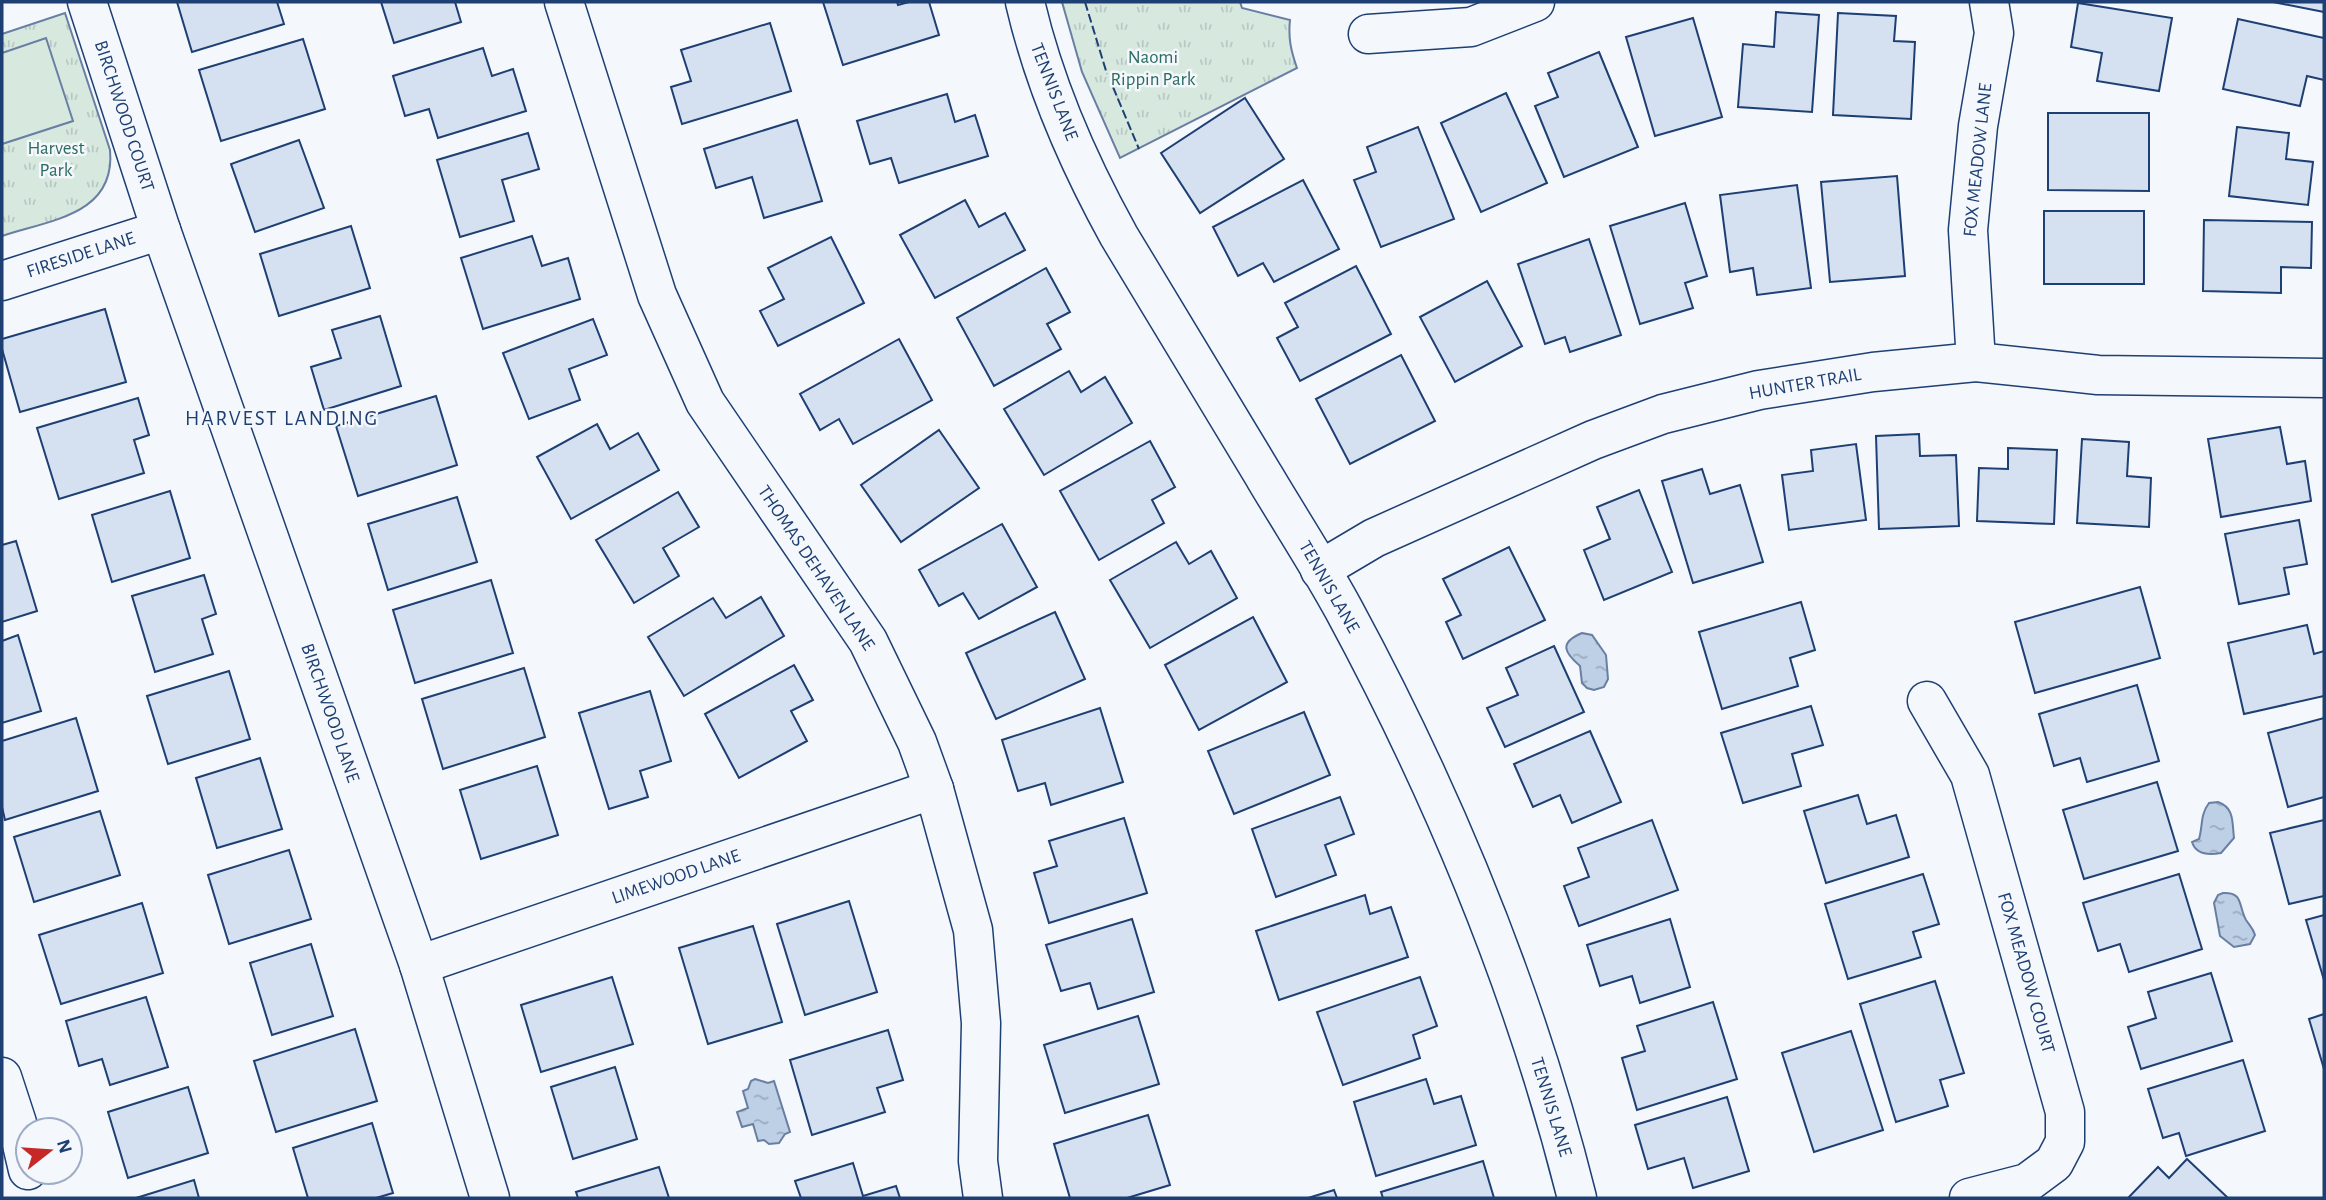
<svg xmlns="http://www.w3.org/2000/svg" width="2326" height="1200" viewBox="0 0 2326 1200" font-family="'Alegreya Sans',sans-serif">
<defs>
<pattern id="grass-tufts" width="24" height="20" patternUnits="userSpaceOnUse" patternTransform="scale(1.75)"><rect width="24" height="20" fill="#d7e8df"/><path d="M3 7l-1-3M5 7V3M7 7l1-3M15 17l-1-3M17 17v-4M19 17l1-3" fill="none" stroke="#b8c8c3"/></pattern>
<pattern id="water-ripples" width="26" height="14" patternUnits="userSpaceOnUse" patternTransform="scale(1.75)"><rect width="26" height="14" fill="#bed0e5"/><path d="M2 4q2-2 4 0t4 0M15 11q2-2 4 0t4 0" fill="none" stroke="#9aaabe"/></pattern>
</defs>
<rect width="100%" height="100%" fill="#f4f7fb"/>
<g fill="url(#grass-tufts)" stroke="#687fa3" stroke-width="2">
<path d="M1062,2h178l2,6 48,12c-2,18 1,31 7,48l-177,90 -38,-86z"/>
<path d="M65,13l45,137c6,65 -60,70 -108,86v-202z"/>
</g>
<polygon fill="#d7e8df" stroke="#687fa3" stroke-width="2" points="46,38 73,121 2,144 2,53"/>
<g fill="url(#water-ripples)" stroke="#687fa3" stroke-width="2">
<path d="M1582,633l10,2 14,20 2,24 -4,8 -10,3 -7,-2 -5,-5 -2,-17c-15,-13 -22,-23 2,-33z"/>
<path d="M2218,802c17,6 14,21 16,36l-13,15c-11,2 -25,2 -29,-11l7,-3c4,-14 1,-24 10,-36z"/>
<path d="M2223,893c21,-1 15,13 23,27 4,6 7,8 9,15l-5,9 -16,3 -14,-11 -6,-33 4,-8z"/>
<polygon points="755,1079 768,1083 774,1081 790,1132 785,1134 779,1143 769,1144 764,1140 758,1141 753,1124 742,1127 737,1112 748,1108 743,1091 748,1089 751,1081"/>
</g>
<g fill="#d5e0f0" stroke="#1d3f73" stroke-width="2">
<polygon points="177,2 277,2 284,24 192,52"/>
<polygon points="381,2 455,2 461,22 394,43"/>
<polygon points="823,2 897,2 898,5 909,2 929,2 939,35 843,65"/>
<polygon points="2273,2 2324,2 2324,12"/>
<polygon points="2078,3 2172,18 2159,91 2097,81 2102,53 2071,47"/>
<polygon points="1776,12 1819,15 1812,112 1738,107 1743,44 1774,47"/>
<polygon points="1838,13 1896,16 1894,41 1915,42 1911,119 1833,115"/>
<polygon points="1693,18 1722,117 1655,136 1626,37"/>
<polygon points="2238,19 2324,38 2324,80 2307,76 2300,106 2223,89"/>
<polygon points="770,23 791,91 682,124 671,87 691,81 681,50"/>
<polygon points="303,39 325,109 221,141 199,70"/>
<polygon points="483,48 492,76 513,69 526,111 438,138 429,109 405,116 393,76"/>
<polygon points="1599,52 1638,147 1564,177 1535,106 1558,97 1548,73"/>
<polygon points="1506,93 1547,183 1481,212 1441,123"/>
<polygon points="947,94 955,122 975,115 988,156 899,183 891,158 870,164 857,121"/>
<polygon points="1245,98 1284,159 1200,213 1161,153"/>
<polygon points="2048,113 2149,113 2149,191 2048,190"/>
<polygon points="797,120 822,201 764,218 752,177 716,188 704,149"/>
<polygon points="1418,127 1454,219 1381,247 1354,180 1376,172 1367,147"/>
<polygon points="2237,127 2289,133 2286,159 2313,162 2308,205 2229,196"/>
<polygon points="528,133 539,169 502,180 514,221 460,237 437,160"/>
<polygon points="299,140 324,208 255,232 231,164"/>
<polygon points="1897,176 1905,276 1830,282 1821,182"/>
<polygon points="1303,180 1339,249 1274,282 1263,263 1238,276 1213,227"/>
<polygon points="1797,185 1811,288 1757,295 1753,268 1730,272 1720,195"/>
<polygon points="965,200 979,227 1005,213 1025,250 935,298 900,235"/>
<polygon points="1685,203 1707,276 1685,283 1693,308 1640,324 1610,226"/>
<rect x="2044" y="211" width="100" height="73"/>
<polygon points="2204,220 2312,222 2311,268 2281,267 2281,293 2203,291"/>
<polygon points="351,226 370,288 279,316 260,254"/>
<polygon points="532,236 542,266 568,258 580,299 483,329 461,258"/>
<polygon points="831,237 864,303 778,346 760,311 784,299 768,268"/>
<polygon points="1589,239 1621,335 1570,352 1565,337 1545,344 1518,264"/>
<polygon points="1356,266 1391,334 1300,381 1277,338 1298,327 1285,303"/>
<polygon points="1046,268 1070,312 1047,324 1061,349 994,386 957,318"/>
<polygon points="1487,281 1522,346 1455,382 1420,317"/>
<polygon points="105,309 126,382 20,412 2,349 2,339"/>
<polygon points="380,316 401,386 324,410 311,367 341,358 332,330"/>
<polygon points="593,319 607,355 569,369 580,400 529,419 503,353"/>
<polygon points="899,339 932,400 853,444 839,419 820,430 800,394"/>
<polygon points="1401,355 1435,421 1350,464 1316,399"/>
<polygon points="1069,371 1081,392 1105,377 1132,423 1044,475 1004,409"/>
<polygon points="436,396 457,465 358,496 336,426"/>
<polygon points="138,398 149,435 134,440 144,473 59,499 37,428"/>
<polygon points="597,424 610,449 638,433 659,470 571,519 537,457"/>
<polygon points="2280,427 2287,464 2305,461 2311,501 2221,517 2208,439"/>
<polygon points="939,430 979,488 901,542 861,485"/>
<polygon points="1919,434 1920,456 1956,455 1959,526 1879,529 1876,436"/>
<polygon points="2082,439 2129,442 2127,476 2151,478 2149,527 2077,523"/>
<polygon points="1150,441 1175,487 1152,500 1164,523 1099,560 1060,491"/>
<polygon points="1856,444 1866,520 1789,530 1782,475 1813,471 1811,450"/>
<polygon points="2008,448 2057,450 2054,524 1977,521 1979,468 2008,469"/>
<polygon points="1702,469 1710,494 1740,485 1763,562 1693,583 1662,481"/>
<polygon points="1639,490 1672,572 1604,600 1584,550 1610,539 1597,507"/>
<polygon points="170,491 190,558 112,582 92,515"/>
<polygon points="678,492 699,527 663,548 679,576 634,603 596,540"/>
<polygon points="457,497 477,562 388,590 368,524"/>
<polygon points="2299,520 2307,564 2284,568 2289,594 2239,604 2225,534"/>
<polygon points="1002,524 1037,587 979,619 963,593 939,606 919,570"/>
<polygon points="16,541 37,611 2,622 2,545"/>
<polygon points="1176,542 1189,564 1211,551 1237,598 1150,648 1110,580"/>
<polygon points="1509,547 1545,620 1463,659 1446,622 1461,615 1443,579"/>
<polygon points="204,575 216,614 202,619 213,654 155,672 132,596"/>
<polygon points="491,580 513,653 415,683 393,610"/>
<polygon points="2140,587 2160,658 2035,693 2015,622"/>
<polygon points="761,597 784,636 684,696 648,637 713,598 726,618"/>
<polygon points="1801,602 1815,650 1790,658 1798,686 1722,709 1699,632"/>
<polygon points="1055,612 1085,679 996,719 966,653"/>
<polygon points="1253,617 1287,682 1199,730 1165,665"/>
<polygon points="2307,625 2314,654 2324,651 2324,696 2244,714 2228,643"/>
<polygon points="18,635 41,711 2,723 2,641"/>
<polygon points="1554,646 1584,712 1505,747 1487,708 1518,695 1506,668"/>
<polygon points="794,665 813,700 791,711 807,741 739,778 705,714"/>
<polygon points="524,668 545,737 443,769 422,699"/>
<polygon points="229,671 250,739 168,764 147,696"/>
<polygon points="2137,685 2159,761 2087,782 2080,758 2054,766 2039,714"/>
<polygon points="650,691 671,761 640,771 648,797 609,809 579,713"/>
<polygon points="1811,706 1823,745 1792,754 1801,786 1743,803 1721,733"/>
<polygon points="1100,708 1123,782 1051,805 1045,783 1018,791 1002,740"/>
<polygon points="1304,712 1330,775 1234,814 1208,751"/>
<polygon points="76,718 98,791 5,820 2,807 2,741"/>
<polygon points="2324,718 2324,797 2288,807 2268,733"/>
<polygon points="1590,731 1621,802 1572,823 1560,795 1533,807 1514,764"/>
<polygon points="260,758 282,829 217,848 196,778"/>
<polygon points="537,766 558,835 481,859 460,790"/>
<polygon points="2157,782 2178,851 2084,879 2063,810"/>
<polygon points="1858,795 1867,824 1896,815 1909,857 1826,883 1804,811"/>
<polygon points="1340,797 1354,834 1325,845 1336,875 1276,897 1252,829"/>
<polygon points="100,811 120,875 34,902 14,837"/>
<polygon points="1124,818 1147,893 1049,923 1034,873 1057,866 1049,841"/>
<polygon points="1652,820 1678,890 1579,926 1564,886 1589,877 1578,848"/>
<polygon points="2324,820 2324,896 2289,904 2270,833"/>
<polygon points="289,850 311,919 229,944 208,875"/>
<polygon points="1923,874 1939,924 1913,932 1921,957 1848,979 1825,904"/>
<polygon points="2179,874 2202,949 2129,972 2120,944 2098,951 2083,903"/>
<polygon points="1365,895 1370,914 1391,907 1408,957 1279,1000 1256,931"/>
<polygon points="849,901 877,992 805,1015 777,924"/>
<polygon points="142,903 163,973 61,1004 39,935"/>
<polygon points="2324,915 2324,980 2306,920"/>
<polygon points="1132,919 1154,992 1098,1009 1090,983 1061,991 1046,945"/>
<polygon points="1670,919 1690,987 1640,1003 1632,976 1600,986 1587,945"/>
<polygon points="753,926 782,1022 708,1044 679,948"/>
<polygon points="311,944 333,1016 272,1035 250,963"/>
<polygon points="2211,973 2232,1041 2141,1069 2128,1027 2156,1018 2148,992"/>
<polygon points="612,977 633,1044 541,1072 521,1005"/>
<polygon points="1420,977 1437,1026 1413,1035 1420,1058 1343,1085 1317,1012"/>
<polygon points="1935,981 1964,1073 1940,1080 1948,1106 1896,1122 1860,1004"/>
<polygon points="146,997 168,1067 110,1085 102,1059 79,1066 66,1021"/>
<polygon points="1713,1002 1737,1079 1637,1110 1622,1058 1645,1051 1637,1026"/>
<polygon points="2324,1014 2324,1069 2309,1019"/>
<polygon points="1138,1016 1159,1084 1065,1113 1044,1045"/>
<polygon points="355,1029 377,1101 276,1132 254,1061"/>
<polygon points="888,1030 903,1080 877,1088 885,1112 812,1135 790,1060"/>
<polygon points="1851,1031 1883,1130 1814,1152 1782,1053"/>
<polygon points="2243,1060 2265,1131 2186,1156 2179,1133 2163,1138 2148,1089"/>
<polygon points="615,1067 637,1139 573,1159 551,1087"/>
<polygon points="1426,1079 1434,1104 1461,1096 1476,1145 1376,1176 1354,1102"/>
<polygon points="188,1087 208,1153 128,1178 108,1112"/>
<polygon points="1727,1097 1749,1171 1693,1188 1684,1158 1648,1169 1635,1125"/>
<polygon points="1148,1115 1170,1185 1127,1198 1070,1198 1054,1144"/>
<polygon points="372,1123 393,1193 376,1198 308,1198 293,1148"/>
<polygon points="2187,1159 2228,1198 2128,1198 2158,1167 2169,1178"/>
<polygon points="1483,1161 1494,1198 1383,1198 1381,1192"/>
<polygon points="853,1163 863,1196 896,1186 900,1198 801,1198 795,1181"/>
<polygon points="659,1167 669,1198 578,1198 576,1192"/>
<polygon points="194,1180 199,1198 136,1198"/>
<polygon points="1334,1190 1337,1198 1308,1198"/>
</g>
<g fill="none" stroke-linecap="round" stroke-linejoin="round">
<defs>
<g id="minor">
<polyline points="87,2 161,230 419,965 490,1198"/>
<polyline points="564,2 657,295 705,402 868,641 917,742 934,789 973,930 981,1023 978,1161 983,1198"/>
<path d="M1025,2c19,82 53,160 94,234 49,80 97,160 145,240 26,44 55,88 80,134 100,185 182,384 233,588"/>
<polyline points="1368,34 1471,27 1535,2"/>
<polyline points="2,281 161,230"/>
<polyline points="1976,362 1968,230 1978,126 1994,33 1989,2"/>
<polyline points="1320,570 1374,538 1593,440 1663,414 1759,390 1873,372 1976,362 2098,375 2324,378"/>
<polyline points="1927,701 1970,775 2065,1112 2065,1142 2054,1163 2027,1183 1969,1198"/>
<polyline points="419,965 934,789"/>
<polyline points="2,1077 17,1123 28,1170"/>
</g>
</defs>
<use href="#minor" stroke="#1d3f73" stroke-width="41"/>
<use href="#minor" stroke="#f4f7fb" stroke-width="38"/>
<g stroke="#1d3f73" stroke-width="2" stroke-dasharray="9 3.5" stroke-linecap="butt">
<polyline points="1085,2 1107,74"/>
<polyline points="1113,87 1139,149"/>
</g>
</g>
<g text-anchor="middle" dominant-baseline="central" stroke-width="5" stroke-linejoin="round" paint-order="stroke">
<g font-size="19" fill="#2c6c60" stroke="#f4f7fb">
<text x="1153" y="57">Naomi<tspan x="1153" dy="22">Rippin Park</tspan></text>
<text x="56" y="148">Harvest<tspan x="56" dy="22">Park</tspan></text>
</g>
<g font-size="19" fill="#1d3f73" stroke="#f4f7fb">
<text transform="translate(1054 92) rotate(69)">TENNIS LANE</text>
<text transform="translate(124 116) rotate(72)">BIRCHWOOD COURT</text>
<text transform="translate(1978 160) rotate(-84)">FOX MEADOW LANE</text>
<text transform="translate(81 255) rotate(-18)">FIRESIDE LANE</text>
<text transform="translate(1805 384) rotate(-10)">HUNTER TRAIL</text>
<text transform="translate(816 568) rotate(56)">THOMAS DEHAVEN LANE</text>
<text transform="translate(1329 587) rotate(60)">TENNIS LANE</text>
<text transform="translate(330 713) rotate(71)">BIRCHWOOD LANE</text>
<text transform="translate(676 877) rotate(-19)">LIMEWOOD LANE</text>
<text transform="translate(2026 973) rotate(74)">FOX MEADOW COURT</text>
<text transform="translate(1551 1107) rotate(73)">TENNIS LANE</text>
</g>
<g font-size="21" letter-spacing="2" fill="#1d3f73" stroke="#f4f7fb">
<text x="282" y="418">HARVEST LANDING</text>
</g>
</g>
<rect width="2326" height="1200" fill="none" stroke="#1d3f73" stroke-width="7"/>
<g transform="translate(49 1151) rotate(73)"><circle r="33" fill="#f4f7fb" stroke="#9eadc5" stroke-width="2"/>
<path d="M0-5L12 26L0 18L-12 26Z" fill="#c62828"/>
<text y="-10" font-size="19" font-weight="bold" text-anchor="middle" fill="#1d3f73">N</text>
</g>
</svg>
